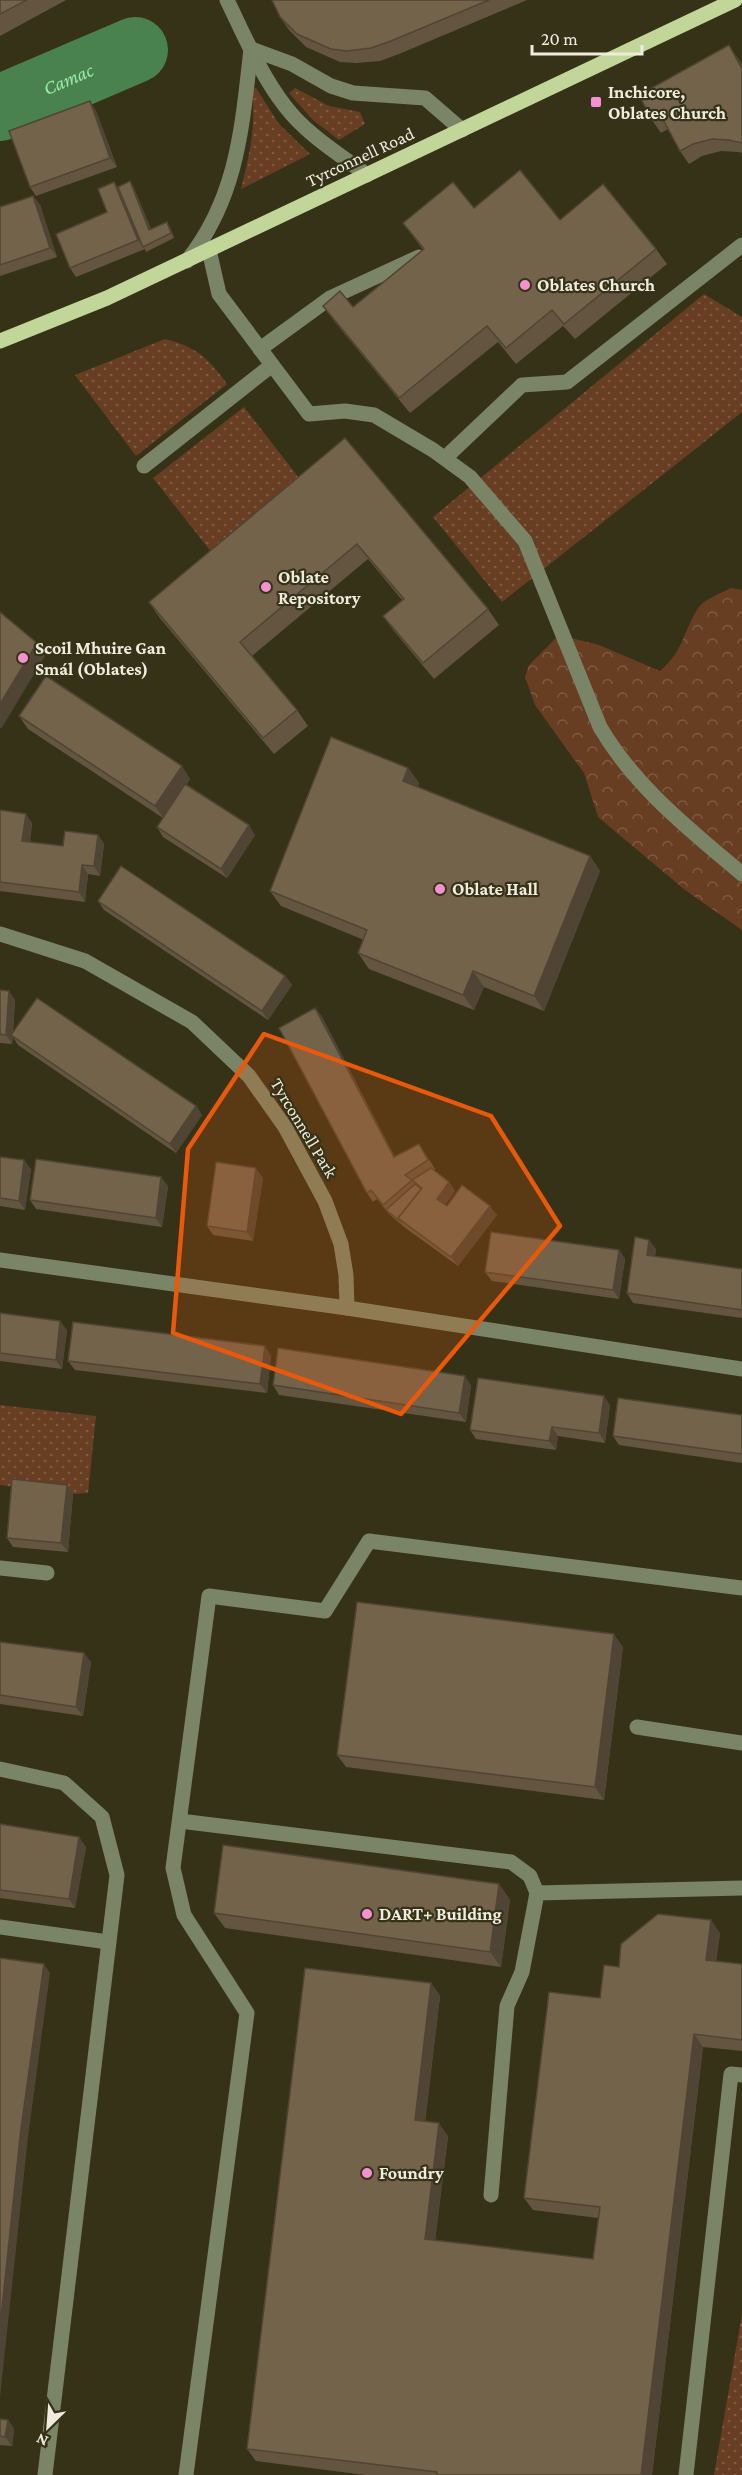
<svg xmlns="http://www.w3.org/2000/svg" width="742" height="2475" viewBox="0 0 742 2475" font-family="'Crimson Pro',serif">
<defs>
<pattern id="grass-dots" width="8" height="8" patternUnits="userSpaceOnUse" patternTransform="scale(1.5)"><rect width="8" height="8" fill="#683e23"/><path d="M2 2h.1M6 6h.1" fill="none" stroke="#7e5a42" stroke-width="1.8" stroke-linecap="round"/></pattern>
<pattern id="forest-crowns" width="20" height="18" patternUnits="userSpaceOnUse" patternTransform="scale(1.5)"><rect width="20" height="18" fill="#683e23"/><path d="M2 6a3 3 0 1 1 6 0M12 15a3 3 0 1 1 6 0" fill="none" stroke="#7e5a42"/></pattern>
</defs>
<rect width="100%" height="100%" fill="#363218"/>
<g fill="url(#grass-dots)">
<path d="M256,88l23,36 31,30 -69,35c9,-37 15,-61 11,-100z"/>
<polygon points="295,88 329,106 360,112 365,124 339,140 313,120 289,93"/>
<polygon points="704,294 742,317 742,412 502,602 433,517"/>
<path d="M165,339c32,8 43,19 62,45l-91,72 -61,-81z"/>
<polygon points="244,407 303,483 212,553 153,478"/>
<polygon points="0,1405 96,1416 88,1493 73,1494 0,1485"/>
<polygon points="742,2314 742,2475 714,2475"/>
</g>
<path fill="url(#forest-crowns)" d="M731,588l11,2v340l-57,-40 -87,-73 -14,-44 -49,-68 -10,-28 4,-12 30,-30 40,10 61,26c25,-21 23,-41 39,-64 6,-8 22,-14 32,-19z"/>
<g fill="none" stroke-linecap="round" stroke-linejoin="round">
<path stroke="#49824f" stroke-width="66" id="s1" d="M0,108l135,-58"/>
<g stroke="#7a8467" stroke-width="15">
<path d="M227,0c17,35 34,75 58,106 21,28 54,48 82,69"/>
<polyline points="251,49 292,64 331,86 353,93 425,98 462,130"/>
<path d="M209,250l10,44 90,120 36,-3 29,4 59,35 37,27 55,64 75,186c35,60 89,102 142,147"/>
<path d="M187,261c51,-64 55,-135 64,-212"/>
<polyline points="260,349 330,298 419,257"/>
<polyline points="445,458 522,385 567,382 742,245"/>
<polyline points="144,466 272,365"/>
<polyline points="0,934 85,961 192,1022 249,1076 285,1127 325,1201 341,1244 346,1275 347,1308"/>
<polyline points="0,1260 347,1308 742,1369"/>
<polyline points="0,1568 47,1573"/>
<polyline points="637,1727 742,1743"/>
<polyline points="0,1769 64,1783 102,1817 117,1875 45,2475"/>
<polyline points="180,1821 511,1862 530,1876 537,1893"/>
<polyline points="0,1927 108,1942"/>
<polyline points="491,2195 507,2006 522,1972 537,1893 742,1888"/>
<polyline points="186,2475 247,2013 184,1915 173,1868 209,1596 325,1611 369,1541 742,1588"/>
<polyline points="686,2475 731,2074 742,2075"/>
</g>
<polyline stroke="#c3d69a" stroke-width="15" points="0,341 107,298 735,0"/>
</g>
<g fill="#635540">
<polygon points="0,0 66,0 0,36"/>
<polygon points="272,0 527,0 399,54 380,61 356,63 340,62 306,47 289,30 280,17"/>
<polygon points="738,58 742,65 742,153 738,152 721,151 702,156 689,164 680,151 668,129 661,133 652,120"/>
<polygon points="96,111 117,167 36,196 30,187"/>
<polygon points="114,182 118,187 133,186 151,229 167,222 170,227 174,238 146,252 145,249 76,277 70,268 107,212"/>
<polygon points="33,196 40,205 57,257 0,276 0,207"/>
<polygon points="474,208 560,220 656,249 667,264 575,339 563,326 516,364 498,342 410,413 334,321 323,306 353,307 423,250 403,223"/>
<polygon points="345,438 488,609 499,625 434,679 394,631 383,616 402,600 368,559 252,656 297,710 308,726 274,754 159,617 149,602"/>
<polygon points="19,716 190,779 186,785 255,835 227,878 163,837 157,827 163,818 28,729"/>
<polygon points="408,768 419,783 418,787 590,856 600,871 544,1011 484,987 474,1010 369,969 358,953 364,940 281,906 270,891"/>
<polygon points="0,810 32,823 30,842 63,846 98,835 104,844 100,876 88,874 85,902 0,891"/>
<polygon points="98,901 285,976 292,985 268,1020 104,910"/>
<polygon points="0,990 15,1000 13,1033 196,1106 202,1115 176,1153 18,1045 13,1037 12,1044 0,1043"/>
<polygon points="315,1008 322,1017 395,1157 425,1153 435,1169 434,1170 449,1182 455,1191 445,1205 447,1206 497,1215 458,1266 404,1227 389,1214 377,1199 373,1202 367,1193"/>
<polygon points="0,1157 31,1169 25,1210 0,1206"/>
<polygon points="263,1178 253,1241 213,1235 207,1226"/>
<polygon points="168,1186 162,1227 36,1209 30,1200"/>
<polygon points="656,1249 655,1256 742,1269 742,1318 633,1303 627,1293"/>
<polygon points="619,1250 625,1259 619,1299 492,1281 485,1272"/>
<polygon points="0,1313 67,1330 62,1369 0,1361"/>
<polygon points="271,1355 267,1393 75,1370 68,1361"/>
<polygon points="273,1385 471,1385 466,1422 279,1395"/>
<polygon points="610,1405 605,1443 558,1436 556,1450 476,1439 470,1430"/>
<polygon points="742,1415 742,1463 619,1445 613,1436"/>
<polygon points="67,1485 73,1494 68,1552 13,1547 7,1538"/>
<polygon points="0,1642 91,1662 83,1716 0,1704"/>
<polygon points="623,1647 604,1800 346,1767 337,1755"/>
<polygon points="0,1824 86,1847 75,1908 0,1898"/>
<polygon points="499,1884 510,1900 501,1967 225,1928 214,1913"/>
<polygon points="720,1933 716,1961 742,1964 742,2051 703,2047 652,2475 365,2475 256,2461 247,2449 431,1983 440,1996 425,2121 448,2136 435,2240 593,2259 598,2218 533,2210 524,2198 600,1998 619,1967"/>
<polygon points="0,2419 8,2420 14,2429 12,2446 0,2445"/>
</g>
<g fill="#504534">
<polygon points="729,45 742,65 742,69"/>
<polygon points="90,101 96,111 117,167 110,158"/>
<polygon points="130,181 133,186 153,234 149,230"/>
<polygon points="114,182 121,191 145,250 138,240"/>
<polygon points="33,196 40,205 57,257 50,248"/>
<polygon points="167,222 170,227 174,238 171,233"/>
<polygon points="37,643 45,656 1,729 0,727 0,704"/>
<polygon points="182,766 190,779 164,819 155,806"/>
<polygon points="408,768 419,783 414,796 403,781"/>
<polygon points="26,814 32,823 29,850 22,841"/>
<polygon points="249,825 255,835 227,878 221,869"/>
<polygon points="98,835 104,844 100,876 94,866"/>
<polygon points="590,856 600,871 544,1011 534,996"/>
<polygon points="82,865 88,874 85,902 79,892"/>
<polygon points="473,971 484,987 474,1010 463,995"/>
<polygon points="285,976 292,985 268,1020 262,1011"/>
<polygon points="9,991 15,1000 12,1044 6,1035"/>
<polygon points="315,1008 322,1017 400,1167 394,1157"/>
<polygon points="196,1106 202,1115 176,1153 170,1144"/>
<polygon points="24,1160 31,1169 25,1210 19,1201"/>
<polygon points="256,1168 263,1178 253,1241 247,1232"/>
<polygon points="161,1177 168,1186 162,1227 156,1218"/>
<polygon points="449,1182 455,1191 443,1208 437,1199"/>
<polygon points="490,1206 497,1215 458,1266 451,1257"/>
<polygon points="649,1240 656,1249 653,1264 647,1255"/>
<polygon points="619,1250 625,1259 619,1299 613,1290"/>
<polygon points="60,1321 67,1330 62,1369 56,1360"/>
<polygon points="265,1346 271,1355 267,1393 260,1384"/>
<polygon points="465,1376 471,1385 466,1422 459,1413"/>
<polygon points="604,1396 610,1405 605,1443 599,1433"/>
<polygon points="552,1427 558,1436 556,1450 549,1441"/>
<polygon points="67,1485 73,1494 68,1552 61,1543"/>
<polygon points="614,1634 623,1647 604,1800 595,1787"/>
<polygon points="84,1653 91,1662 83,1716 76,1707"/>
<polygon points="79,1837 86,1847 75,1908 69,1899"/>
<polygon points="499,1884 510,1900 501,1967 490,1952"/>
<polygon points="711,1920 720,1933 715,1972 706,1960"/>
<polygon points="44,1964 50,1973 28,2137 0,2397 0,2327 21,2128"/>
<polygon points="431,1983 440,1996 424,2133 415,2120"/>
<polygon points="694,2034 703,2047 652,2475 641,2475"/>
<polygon points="439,2123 448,2136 434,2251 425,2239"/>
<polygon points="8,2420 14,2429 12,2446 5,2437"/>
</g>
<g fill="#73634b" stroke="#504534" stroke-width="1.5">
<polygon points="0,0 27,0 0,14"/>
<polygon points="272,0 489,0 391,41 371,48 347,51 331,49 297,34 280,17"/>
<polygon points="729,45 742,69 742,143 729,140 712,139 693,144 680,151 661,116 652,120 639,95"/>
<polygon points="90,101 110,158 30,187 9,131"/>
<polygon points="520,170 560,220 603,184 656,249 564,324 552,310 506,348 487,326 399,398 323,306 340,291 353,307 424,249 403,223 453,182 474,208"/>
<polygon points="130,181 149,230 167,222 171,233 143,247 118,187"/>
<polygon points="114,182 138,240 70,268 56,234 107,212 98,189"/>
<polygon points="33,196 50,248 0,265 0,207"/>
<polygon points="345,438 488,609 423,663 383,616 404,599 357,544 240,642 297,710 263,738 149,602"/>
<polygon points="0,612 37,643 0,704"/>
<polygon points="46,676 182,766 155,806 19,716"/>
<polygon points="331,737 408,768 403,781 590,856 534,996 473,971 463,995 358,953 367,930 270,891"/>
<polygon points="185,784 249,825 221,869 157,827"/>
<polygon points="0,810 26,814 22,841 63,846 65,831 98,835 94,866 82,865 79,892 0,882"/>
<polygon points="121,866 285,976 262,1011 98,901"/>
<polygon points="0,990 9,991 6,1035 0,1034"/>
<polygon points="37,998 196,1106 170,1144 11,1035"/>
<polygon points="315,1008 394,1157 419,1144 428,1160 405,1175 412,1180 383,1205 371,1190 367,1193 279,1028"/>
<polygon points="0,1157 24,1160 19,1201 0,1198"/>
<polygon points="36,1159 161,1177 156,1218 30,1200"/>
<polygon points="216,1162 256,1168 247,1232 207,1226"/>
<polygon points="431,1168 449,1182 437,1199 447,1206 462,1185 490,1206 451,1257 398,1218 422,1188 412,1180"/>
<polygon points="415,1184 421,1189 398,1218 401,1222 386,1210"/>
<polygon points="491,1232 619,1250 613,1290 485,1272"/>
<polygon points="635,1237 649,1240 647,1255 742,1269 742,1310 627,1293"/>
<polygon points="0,1313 60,1321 56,1360 0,1353"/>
<polygon points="73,1322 265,1346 260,1384 68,1361"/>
<polygon points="278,1348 465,1376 459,1413 273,1385"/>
<polygon points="478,1378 604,1396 599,1433 552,1427 549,1441 470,1430"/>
<polygon points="618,1398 742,1415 742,1454 613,1436"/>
<polygon points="12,1479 67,1485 61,1543 7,1538"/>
<polygon points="357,1602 614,1634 595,1787 337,1755"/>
<polygon points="0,1642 84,1653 76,1707 0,1695"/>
<polygon points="0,1824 79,1837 69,1899 0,1890"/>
<polygon points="223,1845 499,1884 490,1952 214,1913"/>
<polygon points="658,1914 711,1920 706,1960 742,1964 742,2040 694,2034 641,2475 437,2475 437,2472 247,2449 305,1968 431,1983 415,2120 439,2123 425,2239 593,2259 600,2207 524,2198 549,1992 600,1998 604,1965 619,1967 621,1944"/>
<polygon points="0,1958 44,1964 21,2128 0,2327"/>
<polygon points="0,2419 8,2420 5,2437 0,2436"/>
</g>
<path fill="#e8590c" fill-opacity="0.2" stroke="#e8590c" stroke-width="4.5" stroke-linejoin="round" d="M264,1034l227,82 69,110 -159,188 -228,-81 15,-184z"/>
<g fill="#f591d2" stroke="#363218" stroke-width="2">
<rect x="590" y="96" width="12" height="12" rx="3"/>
<circle cx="525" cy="285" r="6"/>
<circle cx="266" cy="587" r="6"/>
<circle cx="23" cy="658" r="6"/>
<circle cx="440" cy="889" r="6"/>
<circle cx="367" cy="1914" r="6"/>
<circle cx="367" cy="2173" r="6"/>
</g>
<g text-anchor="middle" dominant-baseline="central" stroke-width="4.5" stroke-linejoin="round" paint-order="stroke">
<g font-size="18" font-weight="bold" fill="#efecdd" stroke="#363218" text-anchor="start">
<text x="608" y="92">Inchicore,<tspan x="608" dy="21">Oblates Church</tspan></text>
<text x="537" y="285">Oblates Church</text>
<text x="278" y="577">Oblate<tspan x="278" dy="21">Repository</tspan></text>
<text x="35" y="648">Scoil Mhuire Gan<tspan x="35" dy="21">Smál (Oblates)</tspan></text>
<text x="452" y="889">Oblate Hall</text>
<text x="379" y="1914">DART+ Building</text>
<text x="379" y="2173">Foundry</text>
</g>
<g font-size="18" fill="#efecdd" stroke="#363218">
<text transform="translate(360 157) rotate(-25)">Tyrconnell Road</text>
<text transform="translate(304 1128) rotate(59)">Tyrconnell Park</text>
</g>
<g font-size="20" font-style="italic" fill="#99e9a0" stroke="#363218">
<text stroke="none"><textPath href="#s1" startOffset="74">Camac</textPath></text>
</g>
</g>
<g transform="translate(48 2427) rotate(205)" stroke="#363218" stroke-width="4.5" paint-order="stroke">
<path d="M0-4.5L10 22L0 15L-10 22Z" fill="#efecdd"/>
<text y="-9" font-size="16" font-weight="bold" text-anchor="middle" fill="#efecdd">N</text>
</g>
<path d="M532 45v9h110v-9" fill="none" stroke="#efecdd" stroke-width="3"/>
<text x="541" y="45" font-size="18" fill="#efecdd" stroke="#363218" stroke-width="4.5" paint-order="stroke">20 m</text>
</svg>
